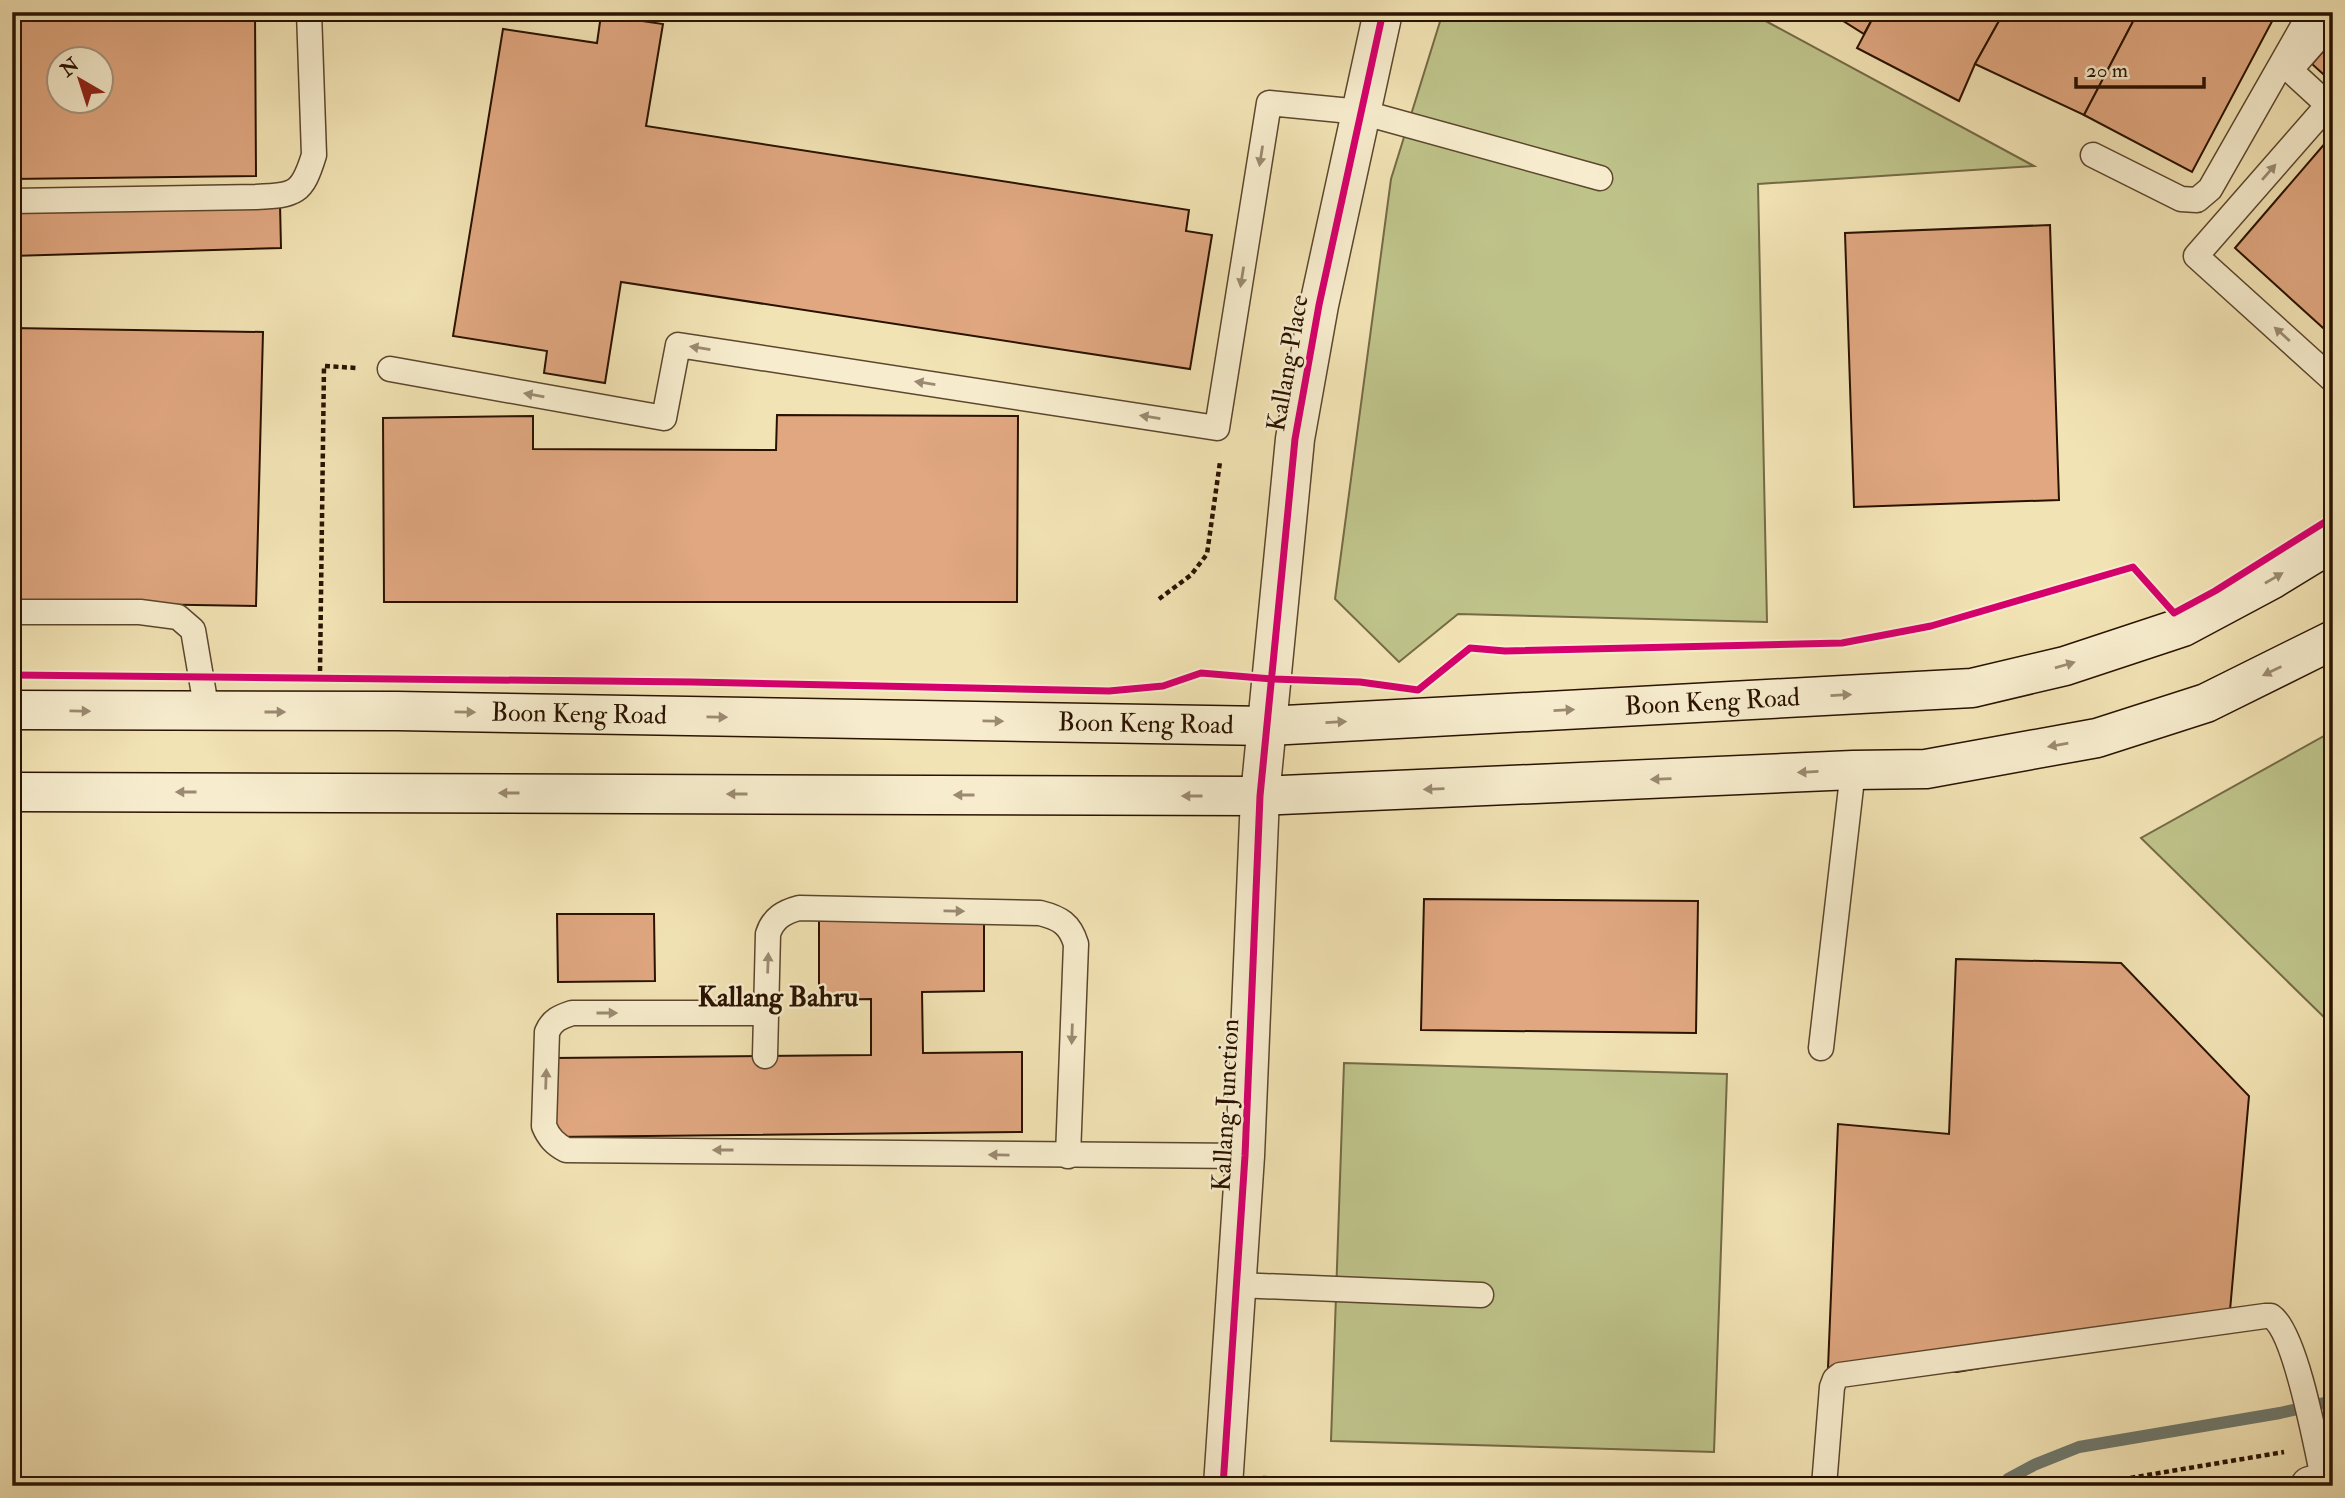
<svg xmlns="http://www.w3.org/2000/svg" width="2345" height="1498" viewBox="0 0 2345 1498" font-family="'IM FELL Double Pica',serif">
<rect width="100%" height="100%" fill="#f2e3b4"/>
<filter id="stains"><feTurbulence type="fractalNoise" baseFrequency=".00286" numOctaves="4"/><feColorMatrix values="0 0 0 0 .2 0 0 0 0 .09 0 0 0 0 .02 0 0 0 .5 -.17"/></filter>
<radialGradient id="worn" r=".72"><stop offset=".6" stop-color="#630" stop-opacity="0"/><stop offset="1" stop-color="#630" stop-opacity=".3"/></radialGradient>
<g fill="#bec38a" stroke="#746a45" stroke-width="2">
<polygon points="1443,12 1749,12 2034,166 1758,184 1767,622 1458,614 1399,662 1335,599 1391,179"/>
<polygon points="2333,731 2333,1026 2141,838"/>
<polygon points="1344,1063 1727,1074 1714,1452 1331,1441"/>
</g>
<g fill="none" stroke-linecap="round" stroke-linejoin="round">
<polyline stroke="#6f796d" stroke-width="12" points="2008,1479 2034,1465 2079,1447 2280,1413 2333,1401"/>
</g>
<g fill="#e0a780" stroke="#2a1200" stroke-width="2" fill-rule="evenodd">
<path d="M12,12h243l1,164 -244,3zM60,60h42v42h-42z"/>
<polygon points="1829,12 1876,12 1864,34"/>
<polygon points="1876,12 2004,12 1975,64 1959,101 1857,48"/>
<polygon points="2004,12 2138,12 2084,115 1975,64"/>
<polygon points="2138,12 2277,12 2192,172 2084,115"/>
<polygon points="601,15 663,24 646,126 1189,210 1186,231 1212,235 1190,369 621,282 605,383 544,373 547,351 453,336 503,29 597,43"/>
<polygon points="2333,40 2333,83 2312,64"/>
<polygon points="2333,134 2333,337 2235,248"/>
<polygon points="280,204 281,248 12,256 12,212"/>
<polygon points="2050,225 2059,500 1854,507 1845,233"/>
<polygon points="12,328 263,332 256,606 12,602"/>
<polygon points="777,415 1018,416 1017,602 384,602 383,418 533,416 533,449 776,450"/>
<polygon points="1424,899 1698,901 1696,1033 1421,1030"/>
<polygon points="557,914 654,914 655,981 558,982"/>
<polygon points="984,917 984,991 922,992 923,1053 1022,1052 1022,1132 554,1137 553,1058 871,1055 871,999 819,1000 819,918"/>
<polygon points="1956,959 2121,963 2249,1096 2228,1333 2132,1342 1957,1372 1828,1368 1838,1124 1949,1134"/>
</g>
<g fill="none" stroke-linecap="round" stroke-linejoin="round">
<defs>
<g id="lane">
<polyline points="2333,21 2290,70 2328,105 2196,256 2333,380"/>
<polyline points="2093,155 2181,199 2197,200 2210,189 2311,12"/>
<path d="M12,201l244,-4c40,-2 46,-3 58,-42l-5,-143"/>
<polyline points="390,369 664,418 678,345 1217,428 1269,103 1361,112 1600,178"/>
<polyline points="12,612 140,612 178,617 193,630 207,712"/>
<path d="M766,1013h-194c-12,4 -20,7 -25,19l-3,94c5,12 11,18 22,24l679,6"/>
<polyline points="1821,1048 1853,770"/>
<path d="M765,1056l3,-122c5,-16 16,-22 31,-26l241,5c20,5 30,11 36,31l-8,212"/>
<polyline points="1237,1285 1481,1295"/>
<path d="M1824,1486l8,-99 3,-8 5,-4 425,-59h6c25,16 46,134 53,167"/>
</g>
<g id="street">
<polyline points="1223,1486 1245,1156 1260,796 1295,439 1319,305 1383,12"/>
<polyline points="2310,1486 2333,1480"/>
</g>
<g id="secondary">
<path id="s1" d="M12,710l385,1 871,15 704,-38 93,-22 118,-39 88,-47 62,-38"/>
<polyline points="12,792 1260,796 1853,770 1926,769 2097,738 2206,703 2333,640"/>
</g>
</defs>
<use href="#lane" stroke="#5c462d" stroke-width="27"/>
<use href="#street" stroke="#5c462d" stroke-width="41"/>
<use href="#secondary" stroke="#2a1200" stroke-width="41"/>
<g stroke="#2a1200" stroke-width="4.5" stroke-dasharray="5 3.5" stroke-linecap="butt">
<polyline points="1159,599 1191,575 1207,554 1220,462"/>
<polyline points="320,671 324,366 357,368"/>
<polyline points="1263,1478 1548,1486"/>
<polyline points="2063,1486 2100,1483 2284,1452"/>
</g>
<use href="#lane" stroke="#f7edce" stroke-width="24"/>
<use href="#street" stroke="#f7edce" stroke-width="38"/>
<use href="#secondary" stroke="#f7edce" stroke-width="38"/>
<defs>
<g id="cycleway">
<polyline points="12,675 692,682 1109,691 1163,686 1201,673 1273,679 1360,682 1418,690 1470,648 1505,651 1842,643 1931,626 2133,567 2174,613 2215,591 2333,517"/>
<polyline points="1223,1486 1245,1156 1260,796 1295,439 1319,305 1383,12"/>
</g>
</defs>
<use href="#cycleway" stroke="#f7edce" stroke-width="11"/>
<use href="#cycleway" stroke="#d6006c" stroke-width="7"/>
</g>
<defs><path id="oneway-solid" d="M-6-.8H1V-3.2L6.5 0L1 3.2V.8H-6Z" transform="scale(1.75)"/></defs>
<g fill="#9b8a71">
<use href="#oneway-solid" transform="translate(1261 156) rotate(99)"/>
<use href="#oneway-solid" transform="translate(2269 172) rotate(-49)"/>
<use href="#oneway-solid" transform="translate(1242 277) rotate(99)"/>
<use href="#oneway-solid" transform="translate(2282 334) rotate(-138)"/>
<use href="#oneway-solid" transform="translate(700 348) rotate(-171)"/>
<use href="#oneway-solid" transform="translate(925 383) rotate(-171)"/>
<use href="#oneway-solid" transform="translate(534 395) rotate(-170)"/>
<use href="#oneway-solid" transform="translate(1150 417) rotate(-171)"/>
<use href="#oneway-solid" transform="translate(2274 578) rotate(-30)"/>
<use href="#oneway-solid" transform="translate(2065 665) rotate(-16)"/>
<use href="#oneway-solid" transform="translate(2272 671) rotate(154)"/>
<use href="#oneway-solid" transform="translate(1841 695) rotate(-3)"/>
<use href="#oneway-solid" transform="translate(1564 710) rotate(-3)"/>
<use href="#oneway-solid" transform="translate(80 711) rotate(1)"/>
<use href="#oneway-solid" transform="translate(275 712)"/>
<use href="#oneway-solid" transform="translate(465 712) rotate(1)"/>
<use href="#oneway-solid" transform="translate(717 717) rotate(1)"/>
<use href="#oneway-solid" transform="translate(993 721) rotate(1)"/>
<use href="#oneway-solid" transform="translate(1336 722) rotate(-3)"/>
<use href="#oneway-solid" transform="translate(2058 745) rotate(170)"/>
<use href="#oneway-solid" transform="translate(1808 772) rotate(177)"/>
<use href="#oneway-solid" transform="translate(1661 779) rotate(178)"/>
<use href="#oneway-solid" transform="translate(1434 789) rotate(178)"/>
<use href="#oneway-solid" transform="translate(186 792) rotate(-180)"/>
<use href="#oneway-solid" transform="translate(509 793) rotate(-180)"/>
<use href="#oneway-solid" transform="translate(737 794) rotate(-180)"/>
<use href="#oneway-solid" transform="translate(964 795) rotate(-180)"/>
<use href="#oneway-solid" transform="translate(1192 796) rotate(-180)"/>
<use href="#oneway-solid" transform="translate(954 911) rotate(1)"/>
<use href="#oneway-solid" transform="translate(768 963) rotate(-88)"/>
<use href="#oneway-solid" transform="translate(607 1013)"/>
<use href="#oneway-solid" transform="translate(1072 1034) rotate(92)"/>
<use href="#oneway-solid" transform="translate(546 1079) rotate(-88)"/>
<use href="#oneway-solid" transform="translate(723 1150) rotate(180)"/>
<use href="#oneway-solid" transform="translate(999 1155) rotate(-179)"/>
</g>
<g text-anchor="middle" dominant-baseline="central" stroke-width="5" stroke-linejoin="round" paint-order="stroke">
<g font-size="26" fill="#2a1200" stroke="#f7edce">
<text transform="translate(1288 363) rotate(-80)">Kallang Place</text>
<text stroke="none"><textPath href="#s1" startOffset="1701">Boon Keng Road</textPath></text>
<text stroke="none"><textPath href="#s1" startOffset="567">Boon Keng Road</textPath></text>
<text stroke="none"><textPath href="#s1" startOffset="1134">Boon Keng Road</textPath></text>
<text transform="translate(1226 1105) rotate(-87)">Kallang Junction</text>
</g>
<g font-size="28" font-weight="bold" fill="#2a1200" stroke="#f7edce">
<text x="778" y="997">Kallang Bahru</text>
</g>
</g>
<rect width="2345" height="1498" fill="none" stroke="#f2e3b4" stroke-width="42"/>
<rect x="14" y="14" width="2317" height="1470" fill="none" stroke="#2a1200" stroke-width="3.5"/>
<rect x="21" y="21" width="2303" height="1456" fill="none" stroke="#2a1200" stroke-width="2"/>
<g transform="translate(80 80) rotate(321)"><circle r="33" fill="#f7edce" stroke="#a5957c" stroke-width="2"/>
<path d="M0-5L12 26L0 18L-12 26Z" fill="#8f2418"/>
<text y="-10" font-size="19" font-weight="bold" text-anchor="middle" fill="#2a1200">N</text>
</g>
<path d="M2076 77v10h128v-10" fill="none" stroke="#2a1200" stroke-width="3.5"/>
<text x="2086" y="77" font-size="21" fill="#2a1200" stroke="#f7edce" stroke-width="5" paint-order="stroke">20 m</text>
<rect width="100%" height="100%" filter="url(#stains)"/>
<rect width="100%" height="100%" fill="url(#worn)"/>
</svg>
